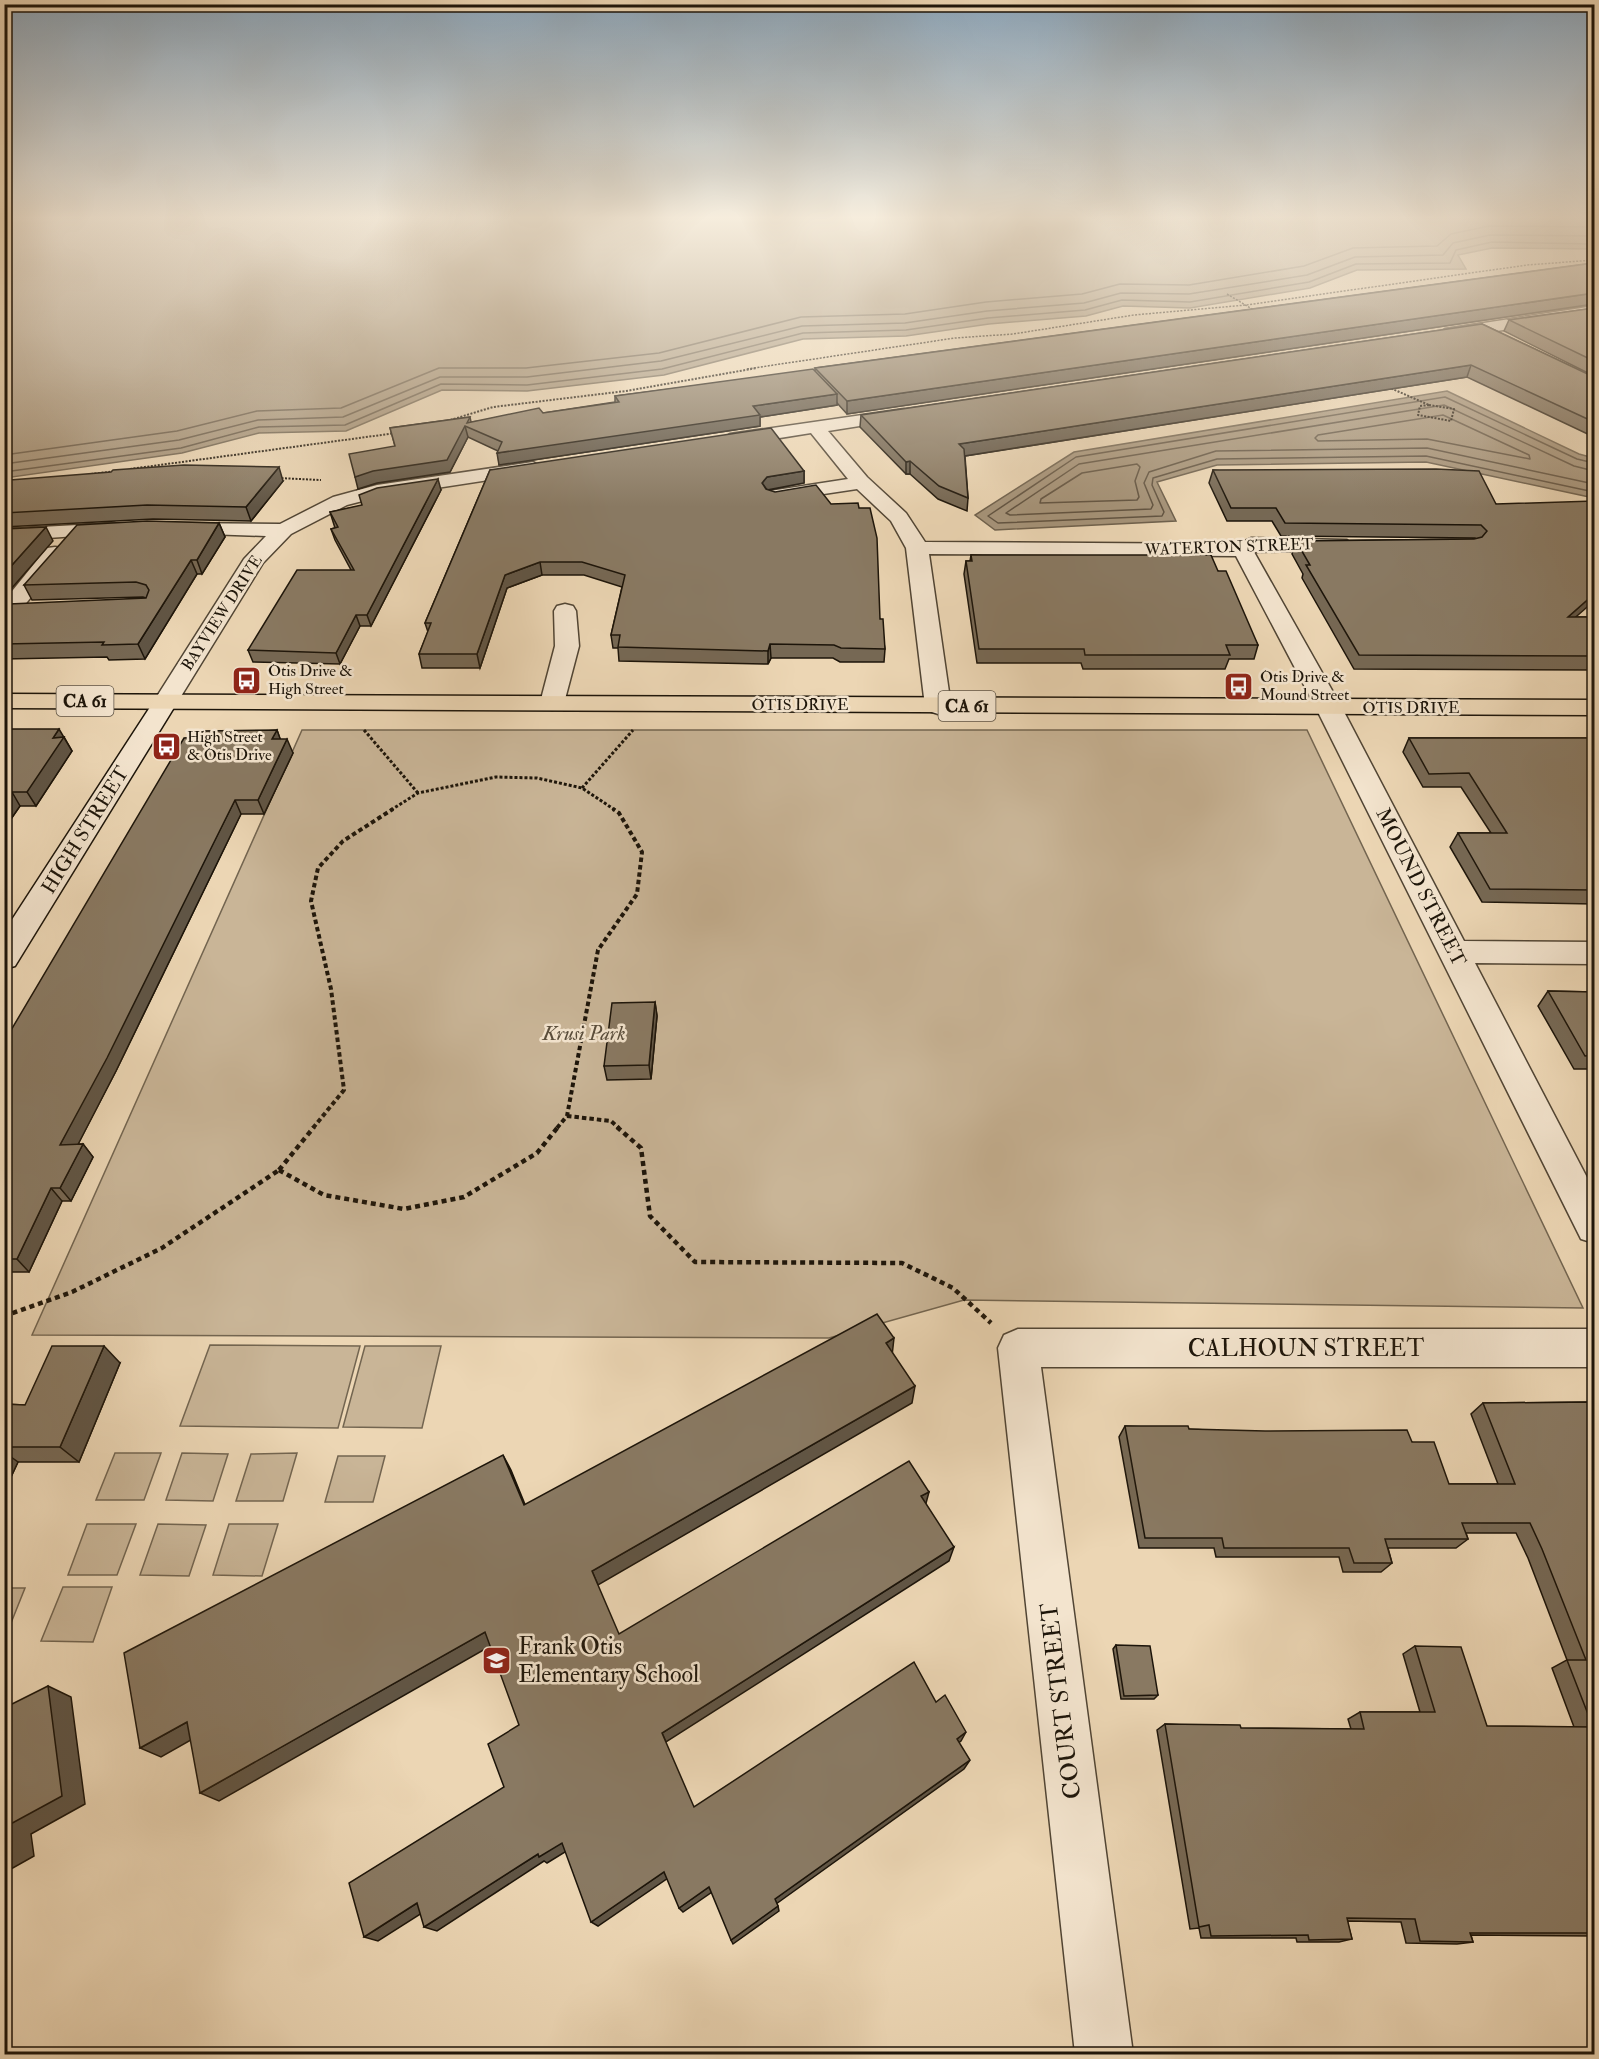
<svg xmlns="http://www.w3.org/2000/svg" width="1599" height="2059" viewBox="0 0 1599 2059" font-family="'IM FELL Double Pica',serif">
<rect width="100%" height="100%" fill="#ecd6b4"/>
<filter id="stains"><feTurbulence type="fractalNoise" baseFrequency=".00333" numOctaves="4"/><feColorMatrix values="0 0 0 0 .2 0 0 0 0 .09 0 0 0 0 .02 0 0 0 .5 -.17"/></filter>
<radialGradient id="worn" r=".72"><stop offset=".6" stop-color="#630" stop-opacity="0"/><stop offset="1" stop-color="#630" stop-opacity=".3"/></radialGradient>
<g fill="#c9b597" stroke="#736550" stroke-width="1.5">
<polygon points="302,730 1307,730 1583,1308 964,1300 829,1338 32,1335"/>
<polygon points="210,1345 360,1346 338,1428 180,1426"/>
<polygon points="365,1346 441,1346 422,1428 343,1427"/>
<polygon points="115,1453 161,1453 144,1500 96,1500"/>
<polygon points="182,1453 228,1454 213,1501 166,1500"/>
<polygon points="297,1453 283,1501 236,1501 251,1454"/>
<polygon points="338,1456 385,1456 373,1502 325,1502"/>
<polygon points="87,1524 136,1524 117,1575 68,1575"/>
<polygon points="158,1524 206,1525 189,1576 140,1575"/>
<polygon points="229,1524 278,1524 262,1576 213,1575"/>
<polygon points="63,1587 112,1587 93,1642 41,1641"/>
<polygon points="5,1588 25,1588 5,1638 4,1588"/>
</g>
<g fill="#a6947a" stroke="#6f614d" stroke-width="1.5">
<polygon points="5,218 1594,218 1594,249 1492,248 1458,255 1466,269 1357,270 1310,288 1190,308 1123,306 1086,316 989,324 906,336 803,339 664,375 527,391 442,390 346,431 259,433 182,453 5,478"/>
<polygon points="1447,391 1579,454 1594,458 1594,498 1426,462 1217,465 1157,482 1176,521 995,530 975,515 1074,452"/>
</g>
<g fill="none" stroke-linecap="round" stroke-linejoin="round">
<g stroke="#625442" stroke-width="1.5">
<polygon points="1443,415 1529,455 1530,459 1427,439 1318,441 1315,438 1318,435"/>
<polyline points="4,455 177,431 257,411 341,408 439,368 526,368 659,353 801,317 905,314 986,302 1082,294 1120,284 1189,285 1304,266 1353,248 1437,246 1451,234 1489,226 1594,227"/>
<polyline points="1594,463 1577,459 1445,397 1076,457 988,516 998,523 1162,516 1164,512 1152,485 1153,478 1217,459 1426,456 1594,492"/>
<polyline points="4,464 179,440 258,420 343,417 440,377 527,377 661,361 802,326 905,323 987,311 1084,303 1121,293 1189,294 1307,275 1355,257 1443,255 1453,243 1490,235 1594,236"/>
<polygon points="1137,464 1140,467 1135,481 1139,497 1137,500 1040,503 1041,499 1082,473"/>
<polyline points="1594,471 1574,466 1444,405 1079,464 1006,513 1010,515 1151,509 1153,505 1144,483 1149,472 1216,451 1427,448 1594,484"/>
<polyline points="4,472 181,448 259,427 345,425 441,384 527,385 662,369 803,333 906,330 988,318 1085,310 1122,300 1190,302 1309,282 1356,264 1450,263 1456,250 1492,242 1594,244"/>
</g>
<defs>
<g id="street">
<polygon points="1594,306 1594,316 1445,339 1437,334 1445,329"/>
<polygon points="904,409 913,414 910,418 828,431 867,477 906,513 925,542 1238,544 1251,538 1347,540 1351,544 1347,548 1340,550 1254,552 1342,708 1464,941 1594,942 1594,964 1475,963 1594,1191 1594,1243 1581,1239 1316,708 1236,556 929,554 951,706 947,711 938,714 929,711 925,706 906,548 891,521 857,489 777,501 770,499 767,495 770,491 848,479 811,433 730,446 721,440 730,434"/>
<polygon points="533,462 543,468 540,472 378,497 347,505 291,534 263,563 175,706 166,708 157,706 154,701 244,559 266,536 178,533 171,531 168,527 171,523 280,524 333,497 377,485"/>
<polygon points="114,523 121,525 124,529 121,533 4,541 4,529"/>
<polygon points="55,547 63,548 66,553 12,621 4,623 4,601 47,548"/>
<polygon points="565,604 573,606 576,611 579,646 564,703 561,708 552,710 543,708 540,703 555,646 554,611 557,606"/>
<polygon points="1018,1329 1594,1329 1594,1367 1041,1367 1133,2054 1075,2054 998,1348 1004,1335"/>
</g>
<polygon id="secondary" points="166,694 175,696 178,701 15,966 4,969 4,932 154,701 157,696"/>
<polygon id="primary" points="4,694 1594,700 1594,715 4,708"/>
</defs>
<use href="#street" stroke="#514534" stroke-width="3"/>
<use href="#secondary" stroke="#1d150a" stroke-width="3"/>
<use href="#primary" stroke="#1d150a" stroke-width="3"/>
<g stroke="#1d150a" stroke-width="1.5" stroke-dasharray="2 1.5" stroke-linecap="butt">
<polyline points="1227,294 1257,312"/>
<polyline points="747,369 955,338 1013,334 1134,315 1246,305 1527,265 1594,260"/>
</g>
<g stroke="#1d150a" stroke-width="2" stroke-dasharray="2 1.5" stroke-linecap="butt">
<polyline points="1388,387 1429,405"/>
<polygon points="1429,405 1454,409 1451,421 1418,415 1420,406"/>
<polyline points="447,421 493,407 626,391 757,368"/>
<polyline points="130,469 396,433"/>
<polyline points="91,474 117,471"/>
<polyline points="278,478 321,480"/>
</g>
<g stroke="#1d150a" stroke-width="3" stroke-dasharray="3 2" stroke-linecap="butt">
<polyline points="364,730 418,793"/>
<polyline points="582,788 633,730"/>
<polyline points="391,810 418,793 496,777 537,778 582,788 615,810"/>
</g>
<g stroke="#1d150a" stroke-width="4" stroke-dasharray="4.5 3" stroke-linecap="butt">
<polyline points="567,1116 611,1121 619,1128"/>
<polyline points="313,1128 344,1090 331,989 311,901 318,868 343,841 393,809"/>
<polyline points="557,1128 567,1116 598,950 637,894 642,852 619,813 613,809"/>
</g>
<g stroke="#1d150a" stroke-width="4.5" stroke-dasharray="5 4" stroke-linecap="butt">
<polyline points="617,1127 641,1148 650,1216 695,1262 902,1263 953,1288 991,1323"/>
<polyline points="279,1170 324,1195 404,1209 464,1197 537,1153 558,1127"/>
<polyline points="279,1170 314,1127"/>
<polyline points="4,1316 72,1292 162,1248 279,1170"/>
</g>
<use href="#street" fill="#f3e4ce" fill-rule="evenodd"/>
<use href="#secondary" fill="#f3e4ce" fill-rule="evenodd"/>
<use href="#primary" fill="#ecd6b4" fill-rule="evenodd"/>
</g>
<g fill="#766854" stroke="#1d150a" stroke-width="1.5">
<polygon points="1594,260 1594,304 847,414 837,403 837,405 760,417 760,426 499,465 498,451 468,437 450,472 377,483 358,489 395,446 390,428 470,417 471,422 543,413 615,402 615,396 815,371 815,368 1592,263"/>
<polygon points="1594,308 1594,376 1504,331 1509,320"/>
<polygon points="1482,324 1594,377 1594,437 1467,377 965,456 968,498 967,511 938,499 910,474 906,474 860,427 861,415"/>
<polygon points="490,470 804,471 804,483 769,490 880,619 885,649 884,662 840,662 833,658 771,658 768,664 619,661 618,648 613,648 611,635 622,587 584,575 542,575 507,588 480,668 422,668 419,654 428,632 425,623"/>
<polygon points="1213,470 1496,504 1576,617 1594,617 1594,670 1354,669 1302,578 1303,574 1292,554 1296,541 1476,539 1475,538 1281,536 1272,521 1227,521 1209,483"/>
<polygon points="283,481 251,521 153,519 4,527 4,485"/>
<polygon points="441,490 371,626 360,626 340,664 253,662 248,650 351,570 335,540 331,529 335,528 330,512"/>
<polygon points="219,523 225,537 202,574 197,574 145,659 109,660 107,657 4,659 4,609 146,598 143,597 32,600 24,585"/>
<polygon points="971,555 1218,571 1258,645 1254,659 1229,659 1225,669 1083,669 1081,663 977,663 964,574 966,561 970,561"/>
<polygon points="4,729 64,737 72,751 36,806 20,806 4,829"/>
<polygon points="277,730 280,739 293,753 264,814 241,814 116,1071 78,1144 83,1144 93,1157 71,1201 62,1201 29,1272 4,1272 4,1042 199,737"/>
<polygon points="1409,738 1594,738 1594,904 1482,902 1450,847 1458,833 1491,833 1461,787 1423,787 1403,752"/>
<polygon points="1548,991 1594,992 1594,1069 1574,1069 1538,1006"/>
<polygon points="655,1002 657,1016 651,1079 607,1080 604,1066"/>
<polygon points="120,1363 79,1462 18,1462 4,1492 4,1404 25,1405"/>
<polygon points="1594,1402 1594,1936 1471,1935 1473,1942 1457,1944 1406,1943 1401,1922 1347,1921 1352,1939 1339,1942 1297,1942 1296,1938 1201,1938 1199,1928 1190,1929 1157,1730 1165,1724 1241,1728 1351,1729 1348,1719 1360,1712 1420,1712 1403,1654 1415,1646 1487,1726 1574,1727 1552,1668 1567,1660 1528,1558 1516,1533 1466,1533 1468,1539 1456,1548 1388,1548 1392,1563 1381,1572 1343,1572 1339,1557 1216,1557 1214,1548 1139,1548 1119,1437 1125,1426 1189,1429 1412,1442 1449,1484 1498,1484 1471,1414 1483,1403"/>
<polygon points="1116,1645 1158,1695 1154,1699 1121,1699 1113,1649"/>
</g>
<g fill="#605545" stroke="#1d150a" stroke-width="1.5">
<polygon points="1594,293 1594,304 847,414 847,401"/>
<polygon points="1471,365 1467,377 958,457 959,444"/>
<polygon points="837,394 837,405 760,417 760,426 499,465 497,453 753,406"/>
<polygon points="465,426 468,437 450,472 377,483 358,489 355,477"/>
<polygon points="910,461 910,474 906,474 906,462"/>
<polygon points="279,467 283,481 251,521 246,507"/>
<polygon points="804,471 804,483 767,490 762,483 767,477"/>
<polygon points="438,479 441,490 371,626 367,615"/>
<polygon points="219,523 225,537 202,574 197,560"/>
<polygon points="46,527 53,541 4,597 4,574"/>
<polygon points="191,560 197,574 145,659 138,644"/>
<polygon points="540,562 542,575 507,588 480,668 477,654 505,575"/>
<polygon points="1594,594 1594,601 1561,630 1568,617"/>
<polygon points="356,615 360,626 340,664 336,653"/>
<polygon points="770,644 771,658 768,664 768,651"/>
<polygon points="59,729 72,751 36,806 27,792 53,738"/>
<polygon points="277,730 282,744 272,739"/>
<polygon points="287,739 293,753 264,814 258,800"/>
<polygon points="12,792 20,806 4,829 4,802"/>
<polygon points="235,800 241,814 116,1071 71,1158 60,1145"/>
<polygon points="655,1002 657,1016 651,1079 649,1065"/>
<polygon points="83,1144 93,1157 71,1201 60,1188"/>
<polygon points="51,1188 62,1201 29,1272 17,1259"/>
<polygon points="894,1338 892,1356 886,1343"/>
<polygon points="104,1346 120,1363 79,1462 60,1447"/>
<polygon points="915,1386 912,1403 598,1585 592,1571"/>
<polygon points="4,1452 18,1462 4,1492"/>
<polygon points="503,1455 511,1470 531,1519 524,1505"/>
<polygon points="929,1492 925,1507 921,1496"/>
<polygon points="954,1547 949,1561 666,1742 662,1733"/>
<polygon points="485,1632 494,1644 219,1801 200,1793"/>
<polygon points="48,1686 71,1697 85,1804 31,1834 34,1856 4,1873 5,1827"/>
<polygon points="187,1722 205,1732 161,1757 140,1748"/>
<polygon points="966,1732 961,1741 952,1748 957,1739"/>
<polygon points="970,1760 964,1769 776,1904 775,1899"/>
<polygon points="562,1843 570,1849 547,1863 544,1861 437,1931 424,1927 538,1854"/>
<polygon points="664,1872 668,1878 598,1926 591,1922"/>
<polygon points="709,1887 712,1892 683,1912 679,1908"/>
<polygon points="417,1903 430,1908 378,1941 364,1937"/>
<polygon points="778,1906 779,1911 733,1944 731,1940"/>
</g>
<g fill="#897962" stroke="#1d150a" stroke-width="1.5">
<polygon points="1594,263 1594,293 847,401 815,368"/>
<polygon points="1594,308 1594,361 1509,320"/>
<polygon points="1482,324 1594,377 1594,422 1471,365 959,444 964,449 968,498 939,486 910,461 906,462 861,415"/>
<polygon points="813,369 837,394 753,406 760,415 497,453 502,442 465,426 447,460 373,471 355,477 349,454 395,446 390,428 470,417 467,423 539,408 543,413 619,402 615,396"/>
<polygon points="771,428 804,471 767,477 762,483 766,489 775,492 816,485 831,504 858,503 859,508 870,508 877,538 880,619 883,619 885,649 841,648 834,645 770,644 768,651 618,647 620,635 611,635 625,575 582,562 540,562 505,575 477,654 419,654 431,623 425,623 490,470"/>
<polygon points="184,465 279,467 246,507 147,505 4,513 4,485 7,485 10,480 111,472 113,470"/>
<polygon points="1436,469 1479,471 1496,504 1594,501 1594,594 1568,617 1594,617 1594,656 1359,655 1306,565 1310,565 1296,541 1474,539 1482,537 1487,531 1481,525 1285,523 1276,508 1231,508 1213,470"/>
<polygon points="438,479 367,615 356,615 336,653 248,650 297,570 354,570 331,529 338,527 330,512 362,505 359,495 377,488"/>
<polygon points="147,521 219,523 197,560 191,560 138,644 102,645 104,642 4,644 4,609 9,604 146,598 149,590 146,585 136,582 24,585 77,525"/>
<polygon points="46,527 4,574 4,529"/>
<polygon points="971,555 1211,555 1218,571 1226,571 1258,645 1226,645 1230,655 1085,655 1084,649 979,649 966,561 972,561"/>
<polygon points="4,729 59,729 53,738 64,737 27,792 12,792 4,802"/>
<polygon points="277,730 272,739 287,739 258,800 235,800 107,1058 60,1145 83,1144 60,1188 51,1188 17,1259 4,1259 4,1042 184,738 199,737 203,731"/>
<polygon points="1409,738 1594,738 1594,890 1490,889 1458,833 1507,833 1469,773 1429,774"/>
<polygon points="1548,991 1594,992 1594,1055 1585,1056"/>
<polygon points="655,1002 649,1065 604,1066 612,1003"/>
<polygon points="877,1314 894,1338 886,1343 915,1386 592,1571 619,1634 909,1461 929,1492 921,1496 954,1547 662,1733 694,1807 914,1662 936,1702 945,1695 966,1732 957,1739 970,1760 775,1899 778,1906 731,1940 709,1887 679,1908 664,1872 591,1922 562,1843 539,1857 538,1854 424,1927 417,1903 364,1937 349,1883 504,1787 488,1744 519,1725 485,1632 200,1793 187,1722 140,1748 124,1653 503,1455 524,1505"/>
<polygon points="52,1346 104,1346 60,1447 4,1447 4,1404 25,1405"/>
<polygon points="1594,1402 1594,1933 1470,1933 1473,1942 1420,1941 1415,1919 1347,1918 1352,1939 1309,1940 1308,1935 1211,1936 1209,1925 1199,1927 1165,1724 1240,1725 1241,1728 1364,1729 1360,1712 1435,1712 1415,1646 1461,1647 1487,1726 1593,1727 1567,1660 1586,1660 1542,1549 1530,1523 1462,1523 1468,1539 1385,1539 1392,1563 1354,1563 1349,1548 1224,1548 1222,1538 1145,1538 1125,1426 1188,1426 1189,1429 1265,1431 1407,1430 1412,1442 1434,1442 1449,1484 1515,1484 1483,1403"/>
<polygon points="1116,1645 1150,1646 1158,1695 1124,1696"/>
<polygon points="48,1686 62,1796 5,1827 8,1850 4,1852 4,1708"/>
</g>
<linearGradient id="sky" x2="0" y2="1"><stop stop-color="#8da7bc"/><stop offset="0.43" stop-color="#f6eddd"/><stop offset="1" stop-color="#f6eddd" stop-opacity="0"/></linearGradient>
<rect width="1599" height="507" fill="url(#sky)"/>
<defs>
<symbol id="bus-square" viewBox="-11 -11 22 22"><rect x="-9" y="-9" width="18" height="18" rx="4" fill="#8f2418" stroke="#f3e4ce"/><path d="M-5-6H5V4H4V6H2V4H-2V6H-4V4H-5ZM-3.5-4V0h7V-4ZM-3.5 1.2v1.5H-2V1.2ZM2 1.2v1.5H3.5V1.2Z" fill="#fff"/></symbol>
<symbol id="school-square" viewBox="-11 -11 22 22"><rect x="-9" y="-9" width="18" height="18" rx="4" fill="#8f2418" stroke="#f3e4ce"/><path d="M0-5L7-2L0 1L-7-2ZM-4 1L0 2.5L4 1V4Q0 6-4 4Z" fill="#fff"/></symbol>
</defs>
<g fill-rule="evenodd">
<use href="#bus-square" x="230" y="664" width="33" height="33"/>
<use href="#bus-square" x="1222" y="670" width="33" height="33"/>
<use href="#bus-square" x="150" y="730" width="33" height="33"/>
<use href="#school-square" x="480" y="1644" width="33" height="33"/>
</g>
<g text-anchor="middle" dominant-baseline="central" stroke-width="5" stroke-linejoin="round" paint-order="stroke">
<g font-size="16" fill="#1d150a" stroke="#f3e4ce">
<text transform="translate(1229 547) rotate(-2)">WATERTON STREET</text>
<text transform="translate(222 613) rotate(-57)">BAYVIEW DRIVE</text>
<text x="800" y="705">OTIS DRIVE</text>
<text x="1411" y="708">OTIS DRIVE</text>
</g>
<g font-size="16" fill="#1d150a" stroke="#f3e4ce" text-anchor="start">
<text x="268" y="671">Otis Drive &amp;<tspan x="268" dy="18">High Street</tspan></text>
<text x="1260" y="677">Otis Drive &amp;<tspan x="1260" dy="18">Mound Street</tspan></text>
<text x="187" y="737">High Street<tspan x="187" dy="18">&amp; Otis Drive</tspan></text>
</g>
<g fill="#f3e4ce" stroke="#5d5345" stroke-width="1.5">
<rect x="56.5" y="686" width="57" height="30" rx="4.5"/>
<rect x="938.5" y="691" width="57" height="30" rx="4.5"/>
</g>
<g font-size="18" font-weight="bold" fill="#1d150a">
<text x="85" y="701">CA 61</text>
<text x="967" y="706">CA 61</text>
</g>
<g font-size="20" fill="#1d150a" stroke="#f3e4ce">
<text transform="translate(85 830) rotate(-58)">HIGH STREET</text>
<text transform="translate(1421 887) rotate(63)">MOUND STREET</text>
</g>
<g font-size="20" font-style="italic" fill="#594d3b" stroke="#f3e4ce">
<text x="584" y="1033">Krusi Park</text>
</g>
<g font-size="24" fill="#1d150a" stroke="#f3e4ce">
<text x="1306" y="1348">CALHOUN STREET</text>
<text transform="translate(1061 1701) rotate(-97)">COURT STREET</text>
</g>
<g font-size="24" fill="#1d150a" stroke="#f3e4ce" text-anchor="start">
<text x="518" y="1646">Frank Otis<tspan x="518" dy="28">Elementary School</tspan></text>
</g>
</g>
<rect width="1599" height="2059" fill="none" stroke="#ecd6b4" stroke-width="24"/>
<rect x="6" y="6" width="1587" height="2047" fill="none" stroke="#1d150a" stroke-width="3"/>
<rect x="12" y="12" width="1575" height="2035" fill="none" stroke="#1d150a" stroke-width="1.5"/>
<rect width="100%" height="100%" filter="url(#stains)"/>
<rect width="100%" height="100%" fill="url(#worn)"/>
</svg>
